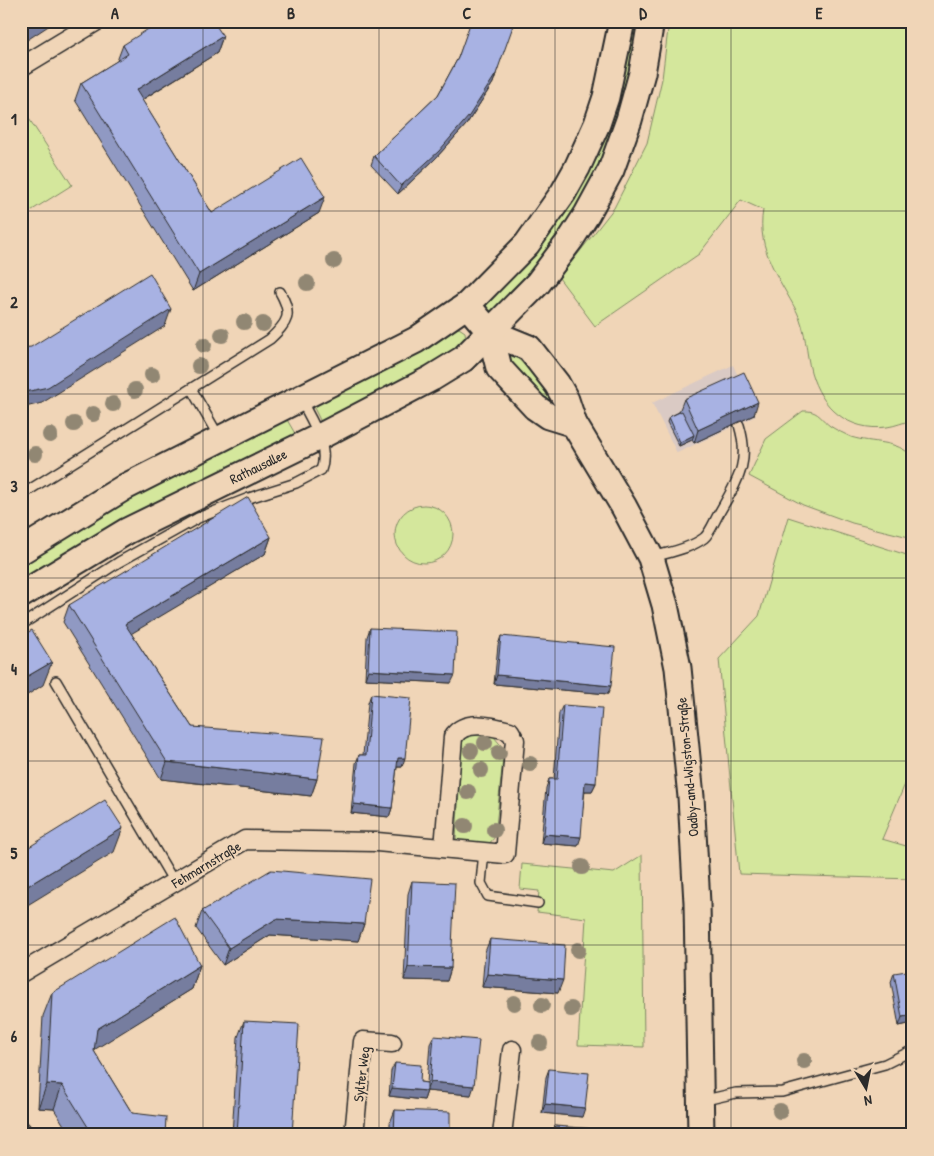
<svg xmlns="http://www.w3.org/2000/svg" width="934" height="1156" viewBox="0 0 934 1156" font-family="'Patrick Hand',sans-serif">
<rect width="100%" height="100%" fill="#f0d5b7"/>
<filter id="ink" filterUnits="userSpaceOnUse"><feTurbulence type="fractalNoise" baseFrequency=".02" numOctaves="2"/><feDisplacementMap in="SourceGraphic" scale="10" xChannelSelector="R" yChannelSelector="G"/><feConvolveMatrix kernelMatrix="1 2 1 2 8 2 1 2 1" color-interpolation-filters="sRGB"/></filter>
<g filter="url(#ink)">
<polygon fill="#dacac4" points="733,365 756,416 677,453 652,403"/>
<g fill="#d4e79c" stroke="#808964">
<path d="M631,21h11l-16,83 -22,62 -70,110 -41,40 -8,-8 4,-7c42,-40 80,-86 105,-140 19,-41 27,-96 37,-140z"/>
<path d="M669,21h244v399c-9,2 -18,6 -26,7 -39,5 -66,-20 -76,-55 -5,-19 -5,-42 -14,-60 -17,-33 -41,-62 -34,-102l-22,-10 -42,54 -104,72 -36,-48 55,-70 33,-65 15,-64z"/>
<polygon points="24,111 72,185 21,217 21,113"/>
<polygon points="459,328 465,332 466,340 457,351 322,424 311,402 446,329"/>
<path d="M499,348c26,8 45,41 58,64l-16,-11z"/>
<path d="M808,411c11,1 14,9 22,15 6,4 15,8 21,11 22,7 45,2 62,20v81l-61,-15 -49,-18 -54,-29 17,-37 37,-28z"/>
<polygon points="286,418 297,437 21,584 21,562 111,508"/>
<circle cx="424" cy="534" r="29"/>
<polygon points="788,517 913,557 913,765 882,839 913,848 913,879 739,874 719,659 759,616"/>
<path d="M472,735l22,2 10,12 -9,87c-6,14 -28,12 -39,3l6,-96 4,-6z"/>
<polygon points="642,855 644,1047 578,1045 586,918 537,912 539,891 520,889 522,864 614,873"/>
</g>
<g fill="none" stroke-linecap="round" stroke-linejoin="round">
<defs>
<g id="lane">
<polyline points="192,390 219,437"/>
<path d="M21,495l249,-156c18,-17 23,-24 10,-47"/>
<path d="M653,557c17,-5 36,-8 51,-19 6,-5 10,-16 14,-23 19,-34 33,-51 21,-90"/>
<path d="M21,625l98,-63 79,-44 51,-20 47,-15 25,-13c9,-23 -10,-50 -20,-70"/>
<polyline points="56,681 174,882"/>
<polyline points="484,851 481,883 488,896 538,903"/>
<polyline points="701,1101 736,1093 782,1092 885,1064 913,1050"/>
</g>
<g id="street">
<polyline points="21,67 97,21"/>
<path d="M21,973l224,-133 132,2 128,12 10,-114 -5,-9c-18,-5 -46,-12 -57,6l-9,111"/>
<polyline points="21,1130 24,1135"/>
<polyline points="354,1135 363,1041 392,1043"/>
<polyline points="502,1135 512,1050"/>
</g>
<g id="secondary">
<polyline points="467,305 490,332 499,368 535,407 548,416 574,424"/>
<polyline points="490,332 529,348 557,384 566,400 574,424 624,507 651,558 665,605 678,668 691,797 697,903 701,1135"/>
<polyline points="21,551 125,487 416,340 467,305 527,244 563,193 577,168 597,124 606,97 622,21"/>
<polyline points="21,595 127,531 319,437 432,378 463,359 538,283 571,239 587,214 611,170 629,120 642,73 651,21"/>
</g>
</defs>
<use href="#lane" stroke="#2b2b2b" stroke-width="12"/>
<use href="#street" stroke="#2b2b2b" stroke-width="21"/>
<use href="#secondary" stroke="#2b2b2b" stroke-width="29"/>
<use href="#lane" stroke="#f0d5b7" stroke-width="9"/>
<use href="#street" stroke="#f0d5b7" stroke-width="18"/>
<use href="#secondary" stroke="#f0d5b7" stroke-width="25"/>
</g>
<g fill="#918773">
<circle cx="334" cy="261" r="8"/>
<circle cx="307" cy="283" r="8"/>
<circle cx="244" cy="322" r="8"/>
<circle cx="263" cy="324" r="8"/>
<circle cx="222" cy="335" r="8"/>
<circle cx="204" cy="345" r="8"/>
<circle cx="199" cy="366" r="8"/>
<circle cx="152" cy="375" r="8"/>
<circle cx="135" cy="390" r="8"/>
<circle cx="113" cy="404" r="8"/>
<circle cx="93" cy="414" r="8"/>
<circle cx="74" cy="424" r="8"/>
<circle cx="50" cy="435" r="8"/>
<circle cx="35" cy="454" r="8"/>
<circle cx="485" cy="743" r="8"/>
<circle cx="471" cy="751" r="8"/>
<circle cx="499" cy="753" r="8"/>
<circle cx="530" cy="764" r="8"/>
<circle cx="481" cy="770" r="8"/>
<circle cx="468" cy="792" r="8"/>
<circle cx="465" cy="826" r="8"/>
<circle cx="494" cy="830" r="8"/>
<circle cx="582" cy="867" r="8"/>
<circle cx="578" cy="950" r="8"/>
<circle cx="514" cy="1003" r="8"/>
<circle cx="542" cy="1005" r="8"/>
<circle cx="571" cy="1009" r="8"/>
<circle cx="540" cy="1043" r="8"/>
<circle cx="804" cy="1061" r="8"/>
<circle cx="780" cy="1111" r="8"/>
</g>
<g fill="#9099c3" stroke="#2b2b2b">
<polygon points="470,21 513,21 493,83 466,125 435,159 398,194 371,165 374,156 438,95 458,58 470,26"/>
<polygon points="223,36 217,53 142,100 212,213 319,213 193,291 75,100 81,83 117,61 123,45"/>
<polygon points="684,399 754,415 694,443 692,440 679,446 667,422 669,417 679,412"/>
<polygon points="271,537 265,554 131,633 192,727 317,779 311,796 161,779 63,622 69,605"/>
<polygon points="370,628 451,683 365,679 367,637"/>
<polygon points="501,636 608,694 494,684 498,645"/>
<polygon points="371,694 402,767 397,767 392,808 389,817 351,813 356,763 359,755 363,755 368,703"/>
<polygon points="563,705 596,783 592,791 585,791 578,846 541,843 546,788 549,779 554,779 559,713"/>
<polygon points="412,881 451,968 447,981 404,980 408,894"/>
<polygon points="202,911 364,924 358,941 270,935 223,965 196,928"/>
<polygon points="490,939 558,993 482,987 485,952"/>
<polygon points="200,965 192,989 94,1049 94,1051 132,1113 165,1135 70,1135 54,1109 38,1108 43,1016 52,993"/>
<polygon points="894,973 913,1023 899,1026 891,982"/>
<polygon points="244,1021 292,1135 232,1135 238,1037"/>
<polygon points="434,1036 471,1095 427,1091 424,1100 389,1096 391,1071 395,1063 420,1082 427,1083 430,1044"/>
<polygon points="549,1069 582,1117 542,1113 546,1077"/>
<polygon points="395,1110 450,1135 390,1135 390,1123"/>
<polygon points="555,1126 597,1135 552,1135"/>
</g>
<g fill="#767d9f" stroke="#2b2b2b">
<polygon points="28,21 56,21 21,44 21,26"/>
<polygon points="223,36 217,53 130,107 136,90"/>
<polygon points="496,74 493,83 466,125 435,159 398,194 401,186"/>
<polygon points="325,197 319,213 193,291 199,274"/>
<polygon points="171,309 165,326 42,403 21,408 21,393"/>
<polygon points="758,402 754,415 694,443 698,430"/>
<polygon points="694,435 692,440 679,446 680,442"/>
<polygon points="271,537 265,554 119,641 125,624"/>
<polygon points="52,662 43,685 21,699 21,680"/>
<polygon points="368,670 455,675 451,683 365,679"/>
<polygon points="497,675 611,686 608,694 494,684"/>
<polygon points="398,758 405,758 402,767 394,767"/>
<polygon points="167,762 317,779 311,796 161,779"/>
<polygon points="585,782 596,783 592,791 582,791"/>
<polygon points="354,804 392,808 389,817 351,813"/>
<polygon points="123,828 114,852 21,909 21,890"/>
<polygon points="544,834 581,837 578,846 541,843"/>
<polygon points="276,919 364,924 358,941 270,935 223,965 229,948"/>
<polygon points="200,965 192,989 89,1053 97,1029"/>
<polygon points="408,967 451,968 447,981 404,980"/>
<polygon points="487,974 563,980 558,993 482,987"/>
<polygon points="913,1015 913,1023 899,1026 902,1017"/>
<polygon points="430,1082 474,1086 471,1095 426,1091"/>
<polygon points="47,1084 62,1085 54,1109 38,1108"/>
<polygon points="392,1088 427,1091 424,1100 389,1096"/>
<polygon points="545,1104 585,1108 582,1117 542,1113"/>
</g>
<g fill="#a8b2e3" stroke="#2b2b2b">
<polygon points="21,21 28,21 21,26"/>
<polygon points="161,21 213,21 223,36 136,90 212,213 301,158 325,197 199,274 81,83 128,54 123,45"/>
<polygon points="471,21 513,21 512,29 496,74 469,116 439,151 401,186 374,156 438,95 458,58"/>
<polygon points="150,273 171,309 48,387 21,393 21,348 31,347"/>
<polygon points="744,372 758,402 698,430 684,399"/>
<polygon points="682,411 694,435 680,442 669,417"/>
<polygon points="248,497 271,537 125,624 192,727 324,737 317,779 167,762 69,605"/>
<polygon points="370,628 457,632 455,675 368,670"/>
<polygon points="32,630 52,662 21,680 21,636"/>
<polygon points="501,636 615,647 611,686 497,675"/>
<polygon points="371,694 411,698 405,758 398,758 392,808 354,804 359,755 366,755"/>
<polygon points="563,705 602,708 596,783 585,782 581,837 544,834 549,779 557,779"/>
<polygon points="105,800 123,828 21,890 21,852"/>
<polygon points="271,870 370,879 364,924 276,919 229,948 202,911"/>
<polygon points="412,881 455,883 451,968 408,967"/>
<polygon points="175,917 200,965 97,1029 94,1051 132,1113 166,1117 165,1135 93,1135 62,1085 47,1084 52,993"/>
<polygon points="490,939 565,945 563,980 487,974"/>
<polygon points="913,970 913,1015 902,1017 894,973"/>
<polygon points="244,1021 299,1024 292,1135 237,1135"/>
<polygon points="434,1036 479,1040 474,1086 430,1082"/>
<polygon points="395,1063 421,1065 420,1082 427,1083 427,1091 392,1088"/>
<polygon points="549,1069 589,1073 585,1108 545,1104"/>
<polygon points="395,1110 450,1112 450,1135 394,1135"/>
<polygon points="555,1126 597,1129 597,1135 555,1135"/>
</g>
</g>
<path fill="none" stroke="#2b2b2b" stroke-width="1" stroke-opacity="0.55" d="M203,21v1114M379,21v1114M555,21v1114M731,21v1114M21,211h892M21,394h892M21,578h892M21,761h892M21,945h892"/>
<g text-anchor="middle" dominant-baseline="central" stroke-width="4.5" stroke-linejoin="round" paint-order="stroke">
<g font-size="14" fill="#2b2b2b" stroke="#f0d5b7">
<text transform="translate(258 466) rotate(-26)">Rathausallee</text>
<text transform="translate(687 767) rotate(-95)">Oadby-and-Wigston-Straße</text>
<text transform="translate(206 864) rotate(-31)">Fehmarnstraße</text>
<text transform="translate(361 1074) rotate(-83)">Sylter Weg</text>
</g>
</g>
<rect width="934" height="1156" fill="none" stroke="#f0d5b7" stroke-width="55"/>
<g transform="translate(866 1088) rotate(170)" stroke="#f0d5b7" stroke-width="4" paint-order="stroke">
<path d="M0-4L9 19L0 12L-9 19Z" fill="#2b2b2b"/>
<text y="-8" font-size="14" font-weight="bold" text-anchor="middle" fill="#2b2b2b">N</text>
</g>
<rect x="28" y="28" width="878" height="1100" fill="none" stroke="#2b2b2b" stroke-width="2"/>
<g font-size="16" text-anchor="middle" font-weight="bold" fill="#2b2b2b">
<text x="115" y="19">A</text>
<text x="291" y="19">B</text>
<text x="467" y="19">C</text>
<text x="643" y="19">D</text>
<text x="819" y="19">E</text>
<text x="14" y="125">1</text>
<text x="14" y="308">2</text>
<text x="14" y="492">3</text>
<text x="14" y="675">4</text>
<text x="14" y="859">5</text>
<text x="14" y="1042">6</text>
</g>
</svg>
